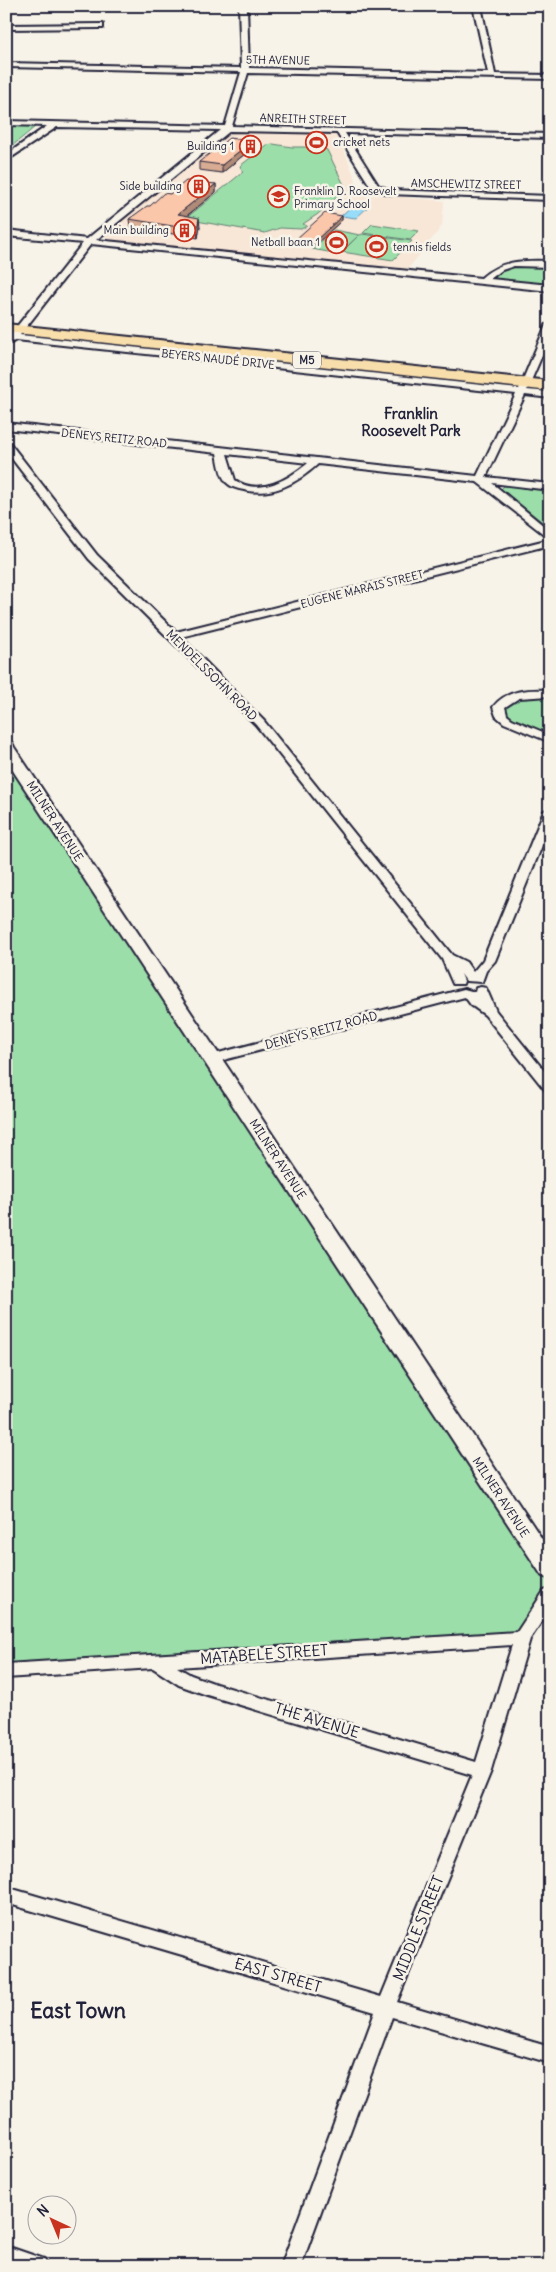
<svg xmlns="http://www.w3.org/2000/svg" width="556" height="2272" viewBox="0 0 556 2272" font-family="Delius,sans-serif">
<rect width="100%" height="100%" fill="#f7f3e8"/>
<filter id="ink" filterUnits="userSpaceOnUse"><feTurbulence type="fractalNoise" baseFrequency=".02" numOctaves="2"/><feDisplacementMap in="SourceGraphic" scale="10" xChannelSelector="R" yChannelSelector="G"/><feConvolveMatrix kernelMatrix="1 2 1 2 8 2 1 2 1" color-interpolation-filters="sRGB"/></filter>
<g filter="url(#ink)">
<polygon fill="#f8e6d6" points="233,130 330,133 338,136 359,188 367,194 444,201 442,226 408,269 109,240 104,235"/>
<g fill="#9cdea9" stroke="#5f8072">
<polygon points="6,126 35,127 6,151"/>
<polygon points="273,144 292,147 322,147 327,150 346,189 318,214 303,224 307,226 301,229 280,228 265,233 185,219 243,172 240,166 267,145"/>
<polygon points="372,224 419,231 410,240 363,233"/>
<polygon points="334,230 360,235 362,234 412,241 393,260 342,252 359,235 339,254 312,249"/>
<polygon points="513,265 550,266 550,285 500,280 494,277 501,269"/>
<polygon points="505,485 550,489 550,528 501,489"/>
<path d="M550,695v38c-16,-6 -37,-8 -45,-24l1,-5 12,-7z"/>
<polygon points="6,753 550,1570 550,1595 522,1638 6,1668"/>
</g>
<polygon fill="#97ddf9" stroke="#6892ad" points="356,202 370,205 356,218 341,216"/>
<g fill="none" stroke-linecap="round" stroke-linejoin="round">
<defs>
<g id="minor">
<path d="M239,6h8l2,62 239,5 -15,-67h8l14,68 55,1v4l-302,-6 -16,53 318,8v4l-205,-5 33,52 12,5 160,6v4l-162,-6 -16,-5 -35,-56 -107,-2 -134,109 385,38c20,-18 42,-18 69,-17v6l-36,-1 -12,4 -12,9 60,6v6l-459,-47 -71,91 499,54 27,-64 4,-3v15l-23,53 23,2v6l-25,-3 -39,82 64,7v6l-58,-7 58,48v14l-369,92 83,84 188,234 14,7 7,10 10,-12 61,-149 6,-3v18l-55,135 -9,10 -4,11 -16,-1 -5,-7 3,7 -1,3h-10l-11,-25 -186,-234 -167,-166 -83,-108v-10l3,1 88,113 79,77 374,-93 -73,-57 -159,-18c-21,19 -45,33 -74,26 -7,-1 -13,-3 -18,-8 -6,-8 -7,-19 -9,-29l-211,-24v-6l471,53 39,-82 -500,-54 -5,3 -5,-3v-7l5,1 72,-91 -77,-7v-6l81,9 133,-109 -163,-3 -51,34v-6l41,-29 -41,-1v-4l219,5 16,-54 -235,-5v-4l235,5zM227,454l81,9c-19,16 -49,34 -73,17z"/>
<polygon points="103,24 103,28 100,28 6,29 6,25"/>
<path d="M550,690v6l-31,2 -14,9 2,8 5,4 38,16v7l-46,-19 -8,-7 -3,-9c14,-18 36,-18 57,-17z"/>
<polygon points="481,987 486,988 496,1011 550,1078 550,1091 545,1090 485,1015 471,1005 465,997 212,1063 205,1059 207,1056 464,989 475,992 476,988"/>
<path d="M550,1589v20l-20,30 -39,132 -94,231 153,45v16l-158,-46 -91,249h-20l94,-254 -369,-109v-16l375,110 91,-222 -265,-80 -28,-10 -26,-17 -147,10v-14l511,-32 27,-41zM512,1645l-36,117 -260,-78 -25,-9 -14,-8z"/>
<polygon points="6,2246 44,2259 47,2266 6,2265"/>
</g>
<polygon id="secondary" points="6,742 12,743 14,747 550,1551 550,1579 542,1576 6,760"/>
<polygon id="primary" points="6,324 550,381 550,391 6,332"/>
</defs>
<use href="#minor" stroke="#22223b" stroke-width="4"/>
<use href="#secondary" stroke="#22223b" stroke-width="4"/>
<use href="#primary" stroke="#22223b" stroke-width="4"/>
<use href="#minor" fill="#f7f3e8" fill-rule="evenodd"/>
<use href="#secondary" fill="#f7f3e8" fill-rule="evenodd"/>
<use href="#primary" fill="#f8deab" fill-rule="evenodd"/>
</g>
<g fill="#d8ab93" stroke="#22223b">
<polygon points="252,148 222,173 199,170 199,162"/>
<polygon points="216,184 216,192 187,216 200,226 198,238 130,227 129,219 170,194"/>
<polygon points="342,216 342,220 314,246 296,243 296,239"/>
</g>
<g fill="#b08b78" stroke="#22223b">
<polygon points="252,141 252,148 222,173 222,165"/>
<polygon points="216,184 216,192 179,222 178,214"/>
<polygon points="342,216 342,220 314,246 314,242"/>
<polygon points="199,218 200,226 198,238 197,230"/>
</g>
<g fill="#fbc7ab" stroke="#22223b">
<polygon points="229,138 252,141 222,165 199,162"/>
<polygon points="186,181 216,184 178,214 199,218 197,230 129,219 147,206 150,206 164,193 170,194"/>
<polygon points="325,213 342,216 314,242 296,239"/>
</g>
</g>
<defs>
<symbol id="stadium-ring" viewBox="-11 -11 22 22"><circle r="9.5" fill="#f7f3e8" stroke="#c8321e" stroke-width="1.5"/><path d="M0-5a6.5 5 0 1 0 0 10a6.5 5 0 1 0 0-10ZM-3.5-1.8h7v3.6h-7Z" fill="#c8321e"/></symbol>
<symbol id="building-ring" viewBox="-11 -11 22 22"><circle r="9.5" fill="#f7f3e8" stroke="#c8321e" stroke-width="1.5"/><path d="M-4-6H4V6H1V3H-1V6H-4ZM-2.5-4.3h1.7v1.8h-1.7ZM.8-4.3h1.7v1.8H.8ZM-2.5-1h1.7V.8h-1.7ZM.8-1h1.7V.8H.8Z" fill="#c8321e"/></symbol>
<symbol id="school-ring" viewBox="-11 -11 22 22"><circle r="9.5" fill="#f7f3e8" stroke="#c8321e" stroke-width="1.5"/><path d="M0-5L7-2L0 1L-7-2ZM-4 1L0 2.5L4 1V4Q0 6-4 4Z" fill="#c8321e"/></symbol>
</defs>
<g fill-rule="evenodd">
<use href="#stadium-ring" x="304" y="130" width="25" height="25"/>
<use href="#building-ring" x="238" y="134" width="25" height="25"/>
<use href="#building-ring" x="186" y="174" width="25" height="25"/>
<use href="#school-ring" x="266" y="184" width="25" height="25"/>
<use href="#building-ring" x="172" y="218" width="25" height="25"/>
<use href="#stadium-ring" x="324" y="230" width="25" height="25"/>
<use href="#stadium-ring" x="364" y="234" width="25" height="25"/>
</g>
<g text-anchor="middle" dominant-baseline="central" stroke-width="5" stroke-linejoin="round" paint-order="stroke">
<g font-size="11" fill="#22223b" stroke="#f7f3e8">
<text transform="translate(278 60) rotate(1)">5TH AVENUE</text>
<text transform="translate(303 119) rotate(2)">ANREITH STREET</text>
<text transform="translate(466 184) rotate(1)">AMSCHEWITZ STREET</text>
<text transform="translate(218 359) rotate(6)">BEYERS NAUDÉ DRIVE</text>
<text transform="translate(114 438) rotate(6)">DENEYS REITZ ROAD</text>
<text transform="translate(362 589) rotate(-14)">EUGENE MARAIS STREET</text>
</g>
<g font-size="11" fill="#22223b" stroke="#f7f3e8" text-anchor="end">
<text x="333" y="142" text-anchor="start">cricket nets</text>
<text x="234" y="146">Building 1</text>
<text x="182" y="186">Side building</text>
<text x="294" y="191" text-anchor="start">Franklin D. Roosevelt<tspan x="294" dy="13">Primary School</tspan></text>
<text x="169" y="230">Main building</text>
<text x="320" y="242">Netball baan 1</text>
<text x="393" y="247" text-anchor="start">tennis fields</text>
</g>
<rect fill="#f7f3e8" stroke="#62616f" stroke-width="1" x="293" y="351.5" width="28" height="17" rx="4"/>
<g font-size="11" font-weight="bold" fill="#22223b">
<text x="307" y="360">M5</text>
</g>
<g font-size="12" fill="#22223b" stroke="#f7f3e8">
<text transform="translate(212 675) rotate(45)">MENDELSSOHN ROAD</text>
<text transform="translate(55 821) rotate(57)">MILNER AVENUE</text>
<text transform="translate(321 1030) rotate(-15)">DENEYS REITZ ROAD</text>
<text transform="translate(278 1159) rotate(57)">MILNER AVENUE</text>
<text transform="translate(501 1497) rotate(57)">MILNER AVENUE</text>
</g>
<g font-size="15" font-weight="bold" fill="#22223b" stroke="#f7f3e8">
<text x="411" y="413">Franklin<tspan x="411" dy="17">Roosevelt Park</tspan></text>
</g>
<g font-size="15" fill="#22223b" stroke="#f7f3e8">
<text transform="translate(264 1654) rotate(-4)">MATABELE STREET</text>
<text transform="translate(317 1720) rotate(17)">THE AVENUE</text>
<text transform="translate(418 1928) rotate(-68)">MIDDLE STREET</text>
<text transform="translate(278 1975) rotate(16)">EAST STREET</text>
</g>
<g font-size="21" font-weight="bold" fill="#22223b" stroke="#f7f3e8">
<text x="78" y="2010">East Town</text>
</g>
</g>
<rect width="556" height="2272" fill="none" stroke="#f7f3e8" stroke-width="25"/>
<rect x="12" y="12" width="531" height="2247" fill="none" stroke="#22223b" stroke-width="2" filter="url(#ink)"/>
<g transform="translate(52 2220) rotate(316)"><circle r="24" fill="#f7f3e8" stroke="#a29fa3"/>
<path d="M0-4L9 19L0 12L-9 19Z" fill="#c8321e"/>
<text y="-8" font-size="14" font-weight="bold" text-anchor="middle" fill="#22223b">N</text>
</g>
</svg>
